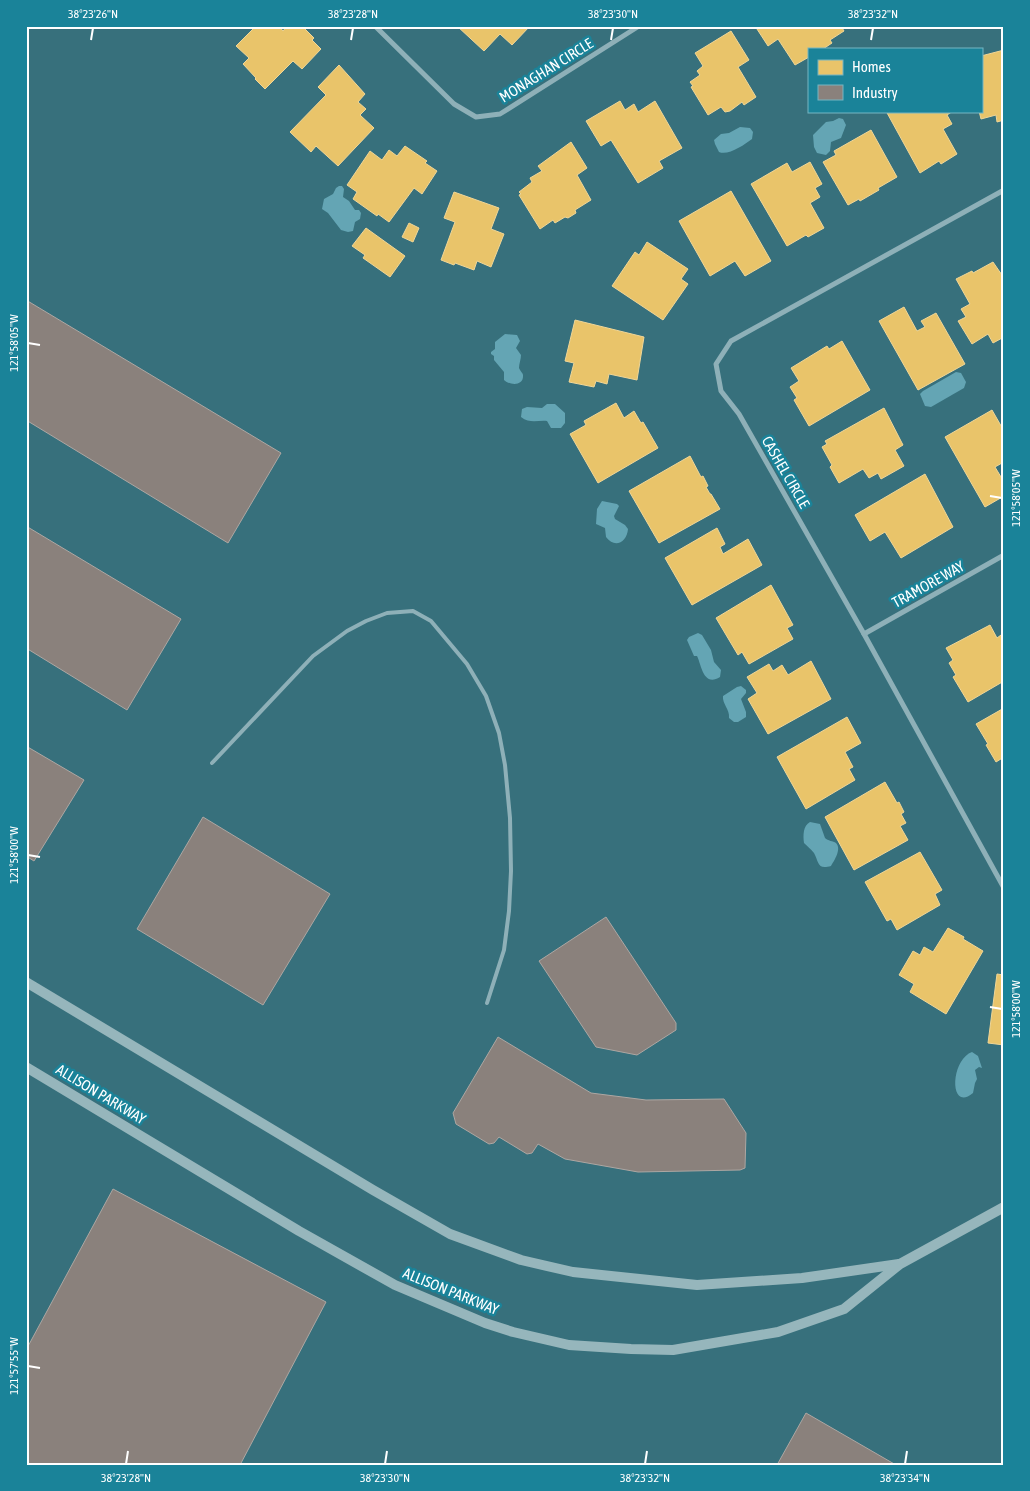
<svg xmlns="http://www.w3.org/2000/svg" width="1030" height="1491" viewBox="0 0 1030 1491" font-family="'Asap Condensed',sans-serif">
<rect width="100%" height="100%" fill="#37707c"/>
<g fill="#64a5b4">
<polygon points="839,118 843,119 846,125 841,138 831,142 830,151 826,155 817,153 814,147 813,135 826,122 833,121"/>
<path d="M740,127l10,1 3,4 -1,7c-8,6 -24,17 -33,13l-4,-8 -1,-4 7,-6 8,-1z"/>
<polygon points="339,186 342,186 344,189 343,197 349,201 355,210 359,210 361,213 360,219 355,222 353,231 348,232 341,230 328,213 322,209 324,199 333,194 336,188"/>
<path d="M505,334l12,1 3,6 -4,7 5,7c0,4 -2,9 -2,13 1,3 4,5 4,7 1,12 -14,10 -19,5v-8l-10,-12v-4l-3,-2v-2l4,-3v-7z"/>
<polygon points="956,372 961,373 966,382 964,388 931,407 925,406 920,394 923,391"/>
<path d="M547,404h8l10,9v10l-4,5h-10l-4,-7c-9,-1 -17,3 -26,-4l1,-8 5,-2 15,1z"/>
<path d="M602,501l15,3 2,2 -5,10 1,3 10,6 3,4c-1,13 -13,20 -22,8l-1,-9 -9,-4 1,-15z"/>
<path d="M698,633l4,2 9,15 3,12 7,8 -1,7c-17,11 -19,-14 -23,-21h-3l-7,-16 2,-3z"/>
<path d="M741,686l5,4v3l-5,6 5,13v5l-8,5h-4l-5,-4c1,-9 -7,-14 -6,-22l14,-9z"/>
<path d="M810,822l10,2 5,14c3,3 8,3 11,5 6,6 -2,18 -5,23 -14,4 -12,-4 -17,-13 -3,-4 -7,-7 -10,-10 -1,-8 -1,-17 6,-21z"/>
<path d="M972,1052l6,4 4,12 -3,-1 -4,3 2,9 -2,4 -2,10c-24,20 -23,-33 -1,-41z"/>
</g>
<g fill="#e9c46a" stroke="#f0d697">
<polygon points="256,26 268,26 271,29 273,26 279,26 283,31 287,26 302,26 314,38 312,40 321,49 302,69 293,61 265,89 255,79 256,78 243,64 249,58 236,46"/>
<polygon points="457,26 530,26 512,45 500,34 484,51"/>
<polygon points="755,26 841,26 844,31 830,40 832,43 823,49 809,49 809,57 795,65 778,39 768,46"/>
<polygon points="731,31 749,60 738,67 756,97 744,105 742,102 730,111 725,112 721,107 708,115 691,87 693,86 690,82 700,75 697,71 703,66 695,53"/>
<polygon points="1004,50 1004,120 997,122 996,115 981,119 979,111 981,111 981,56"/>
<polygon points="339,65 365,94 358,102 366,109 360,115 374,128 338,166 316,146 311,152 290,132 326,95 318,87"/>
<polygon points="620,101 625,110 634,104 638,112 655,101 682,148 659,161 663,168 638,183 611,140 601,146 586,121"/>
<polygon points="886,111 953,111 947,115 952,124 943,129 957,154 941,164 939,161 920,173"/>
<polygon points="871,130 897,177 878,188 879,190 860,201 859,199 848,205 823,162 836,155 834,151"/>
<polygon points="571,142 587,168 577,175 591,200 575,210 576,213 568,218 565,217 555,223 553,220 540,229 519,195 521,194 519,192 532,182 530,178 542,171 538,166"/>
<polygon points="405,146 427,161 425,163 437,171 422,194 414,188 389,222 378,214 377,216 353,199 357,192 347,185 370,151 382,160 389,150 397,156"/>
<polygon points="810,162 822,184 815,188 820,197 810,203 824,228 808,237 806,235 787,246 751,184 787,163 792,172"/>
<polygon points="731,191 771,261 745,276 735,261 710,276 679,221"/>
<polygon points="454,192 499,208 491,229 504,234 491,267 477,261 474,270 455,263 454,265 441,260 455,222 444,218"/>
<polygon points="409,223 419,228 413,242 402,237"/>
<polygon points="366,228 405,256 390,277 363,258 365,255 352,246"/>
<polygon points="647,242 688,269 681,279 688,284 663,320 612,286 635,252 639,255"/>
<polygon points="993,262 1004,278 1004,337 993,343 988,334 972,344 958,321 966,317 961,309 970,304 956,279 972,271 973,273"/>
<polygon points="904,307 917,331 925,327 921,321 936,313 965,364 918,390 879,321"/>
<polygon points="575,320 644,337 637,380 609,374 607,384 596,381 594,387 569,382 574,363 565,361"/>
<polygon points="842,341 870,390 809,426 794,400 797,398 790,387 799,381 791,368 827,346 829,349"/>
<polygon points="616,403 624,418 634,411 641,423 643,422 658,448 598,483 570,434 586,425 584,421"/>
<polygon points="884,408 903,445 895,450 904,466 881,479 878,473 869,478 863,469 839,483 830,467 832,465 822,447 827,444 825,441"/>
<polygon points="992,410 1004,431 1004,465 1002,463 995,467 1004,482 1004,496 985,507 945,437"/>
<polygon points="690,456 701,477 703,476 708,486 706,487 710,494 711,494 720,509 659,543 629,491"/>
<polygon points="925,474 953,527 901,558 885,532 870,541 855,515"/>
<polygon points="717,528 725,544 720,547 723,554 748,539 762,565 692,605 665,558"/>
<polygon points="771,585 793,625 787,628 793,639 749,664 742,652 738,655 716,618"/>
<polygon points="990,625 997,638 1001,635 1004,639 1004,681 968,702 953,677 956,675 949,663 953,660 946,648"/>
<polygon points="811,661 831,699 768,734 748,699 757,693 747,677 769,664 773,671 782,665 788,675"/>
<polygon points="1004,708 1004,757 996,762 986,745 988,744 976,724"/>
<polygon points="847,717 861,743 845,752 853,767 849,769 855,780 806,809 777,757"/>
<polygon points="885,782 897,803 899,802 904,812 901,814 906,823 900,826 908,840 854,870 825,817"/>
<polygon points="920,852 942,890 935,894 940,905 897,930 891,919 887,921 865,882"/>
<polygon points="948,928 964,937 963,939 983,951 946,1014 910,992 914,984 899,975 913,951 920,955 924,947 933,952"/>
<polygon points="997,974 1004,975 1004,1045 988,1043"/>
</g>
<g fill="#8a817c" stroke="#ada7a3">
<polygon points="26,300 281,453 228,543 26,420"/>
<polygon points="26,526 181,619 127,710 26,648"/>
<polygon points="26,746 84,780 34,861 26,856"/>
<polygon points="203,817 330,894 263,1005 137,929"/>
<polygon points="606,917 676,1023 676,1030 637,1055 596,1047 539,961"/>
<polygon points="498,1037 591,1093 646,1100 724,1099 746,1133 745,1168 740,1170 638,1172 565,1159 538,1144 532,1153 527,1154 499,1137 494,1143 489,1144 456,1124 453,1113"/>
<polygon points="113,1189 326,1302 240,1465 26,1465 26,1350"/>
<polygon points="806,1413 896,1465 777,1465"/>
</g>
<g fill="none" stroke-linecap="round" stroke-linejoin="round">
<polyline stroke="#8eb0b8" stroke-width="4" points="212,763 313,656 347,631 366,621 387,613 413,611 431,621 467,664 486,696 499,733 505,765 510,818 511,871 509,911 504,950 487,1003"/>
<g stroke="#8eb0b8" stroke-width="5">
<polyline points="375,26 454,104 476,117 500,114 639,26"/>
<polyline points="1004,190 731,341 716,364 721,391 739,414 864,634 1004,888"/>
<polyline points="864,634 1004,555"/>
</g>
<g stroke="#96b6bc" stroke-width="10">
<polyline points="26,982 373,1190 450,1234 521,1260 573,1272 697,1285 802,1278 899,1264"/>
<polyline points="26,1067 299,1231 395,1285 485,1323 513,1332 569,1345 631,1349 673,1350 778,1332 844,1309 900,1264 1004,1207"/>
</g>
</g>
<path fill="none" stroke="#fff" stroke-width="2" d="M91,40l2,-12M351,40l2,-12M611,40l2,-12M871,40l2,-12M28,343l12,2M990,496l12,2M28,855l12,2M990,1007l12,2M28,1366l12,2M126,1464l2,-13M385,1464l2,-13M645,1464l2,-13M905,1464l2,-13"/>
<g text-anchor="middle" dominant-baseline="central" stroke-width="5" stroke-linejoin="round" paint-order="stroke">
<g font-size="15" fill="#fff" stroke="#1a8399">
<text transform="translate(546 70) rotate(-32)">MONAGHAN CIRCLE</text>
<text transform="translate(786 472) rotate(60)">CASHEL CIRCLE</text>
<text transform="translate(928 584) rotate(-29)">TRAMORE WAY</text>
<text transform="translate(101 1094) rotate(31)">ALLISON PARKWAY</text>
<text transform="translate(451 1291) rotate(22)">ALLISON PARKWAY</text>
</g>
</g>
<rect width="1030" height="1491" fill="none" stroke="#1a8399" stroke-width="55"/>
<rect x="808" y="48" width="175" height="65" fill="#1a8399" stroke="#76b5c2"/>
<rect x="818" y="60" width="25" height="15" fill="#e9c46a" stroke="#76b5c2"/>
<text x="852" y="72" font-size="15" fill="#ffffff">Homes</text>
<rect x="818" y="85" width="25" height="15" fill="#8a817c" stroke="#76b5c2"/>
<text x="852" y="98" font-size="15" fill="#ffffff">Industry</text>
<rect x="28" y="28" width="974" height="1436" fill="none" stroke="#fff" stroke-width="2"/>
<g font-size="12" text-anchor="middle" fill="#fff">
<text x="93" y="18">38°23'26"N</text>
<text x="353" y="18">38°23'28"N</text>
<text x="613" y="18">38°23'30"N</text>
<text x="873" y="18">38°23'32"N</text>
<text transform="translate(14 343) rotate(-90)" y="4">121°58'05"W</text>
<text transform="translate(1016 498) rotate(-90)" y="4">121°58'05"W</text>
<text transform="translate(14 855) rotate(-90)" y="4">121°58'00"W</text>
<text transform="translate(1016 1009) rotate(-90)" y="4">121°58'00"W</text>
<text transform="translate(14 1366) rotate(-90)" y="4">121°57'55"W</text>
<text x="126" y="1482">38°23'28"N</text>
<text x="385" y="1482">38°23'30"N</text>
<text x="645" y="1482">38°23'32"N</text>
<text x="905" y="1482">38°23'34"N</text>
</g>
</svg>
